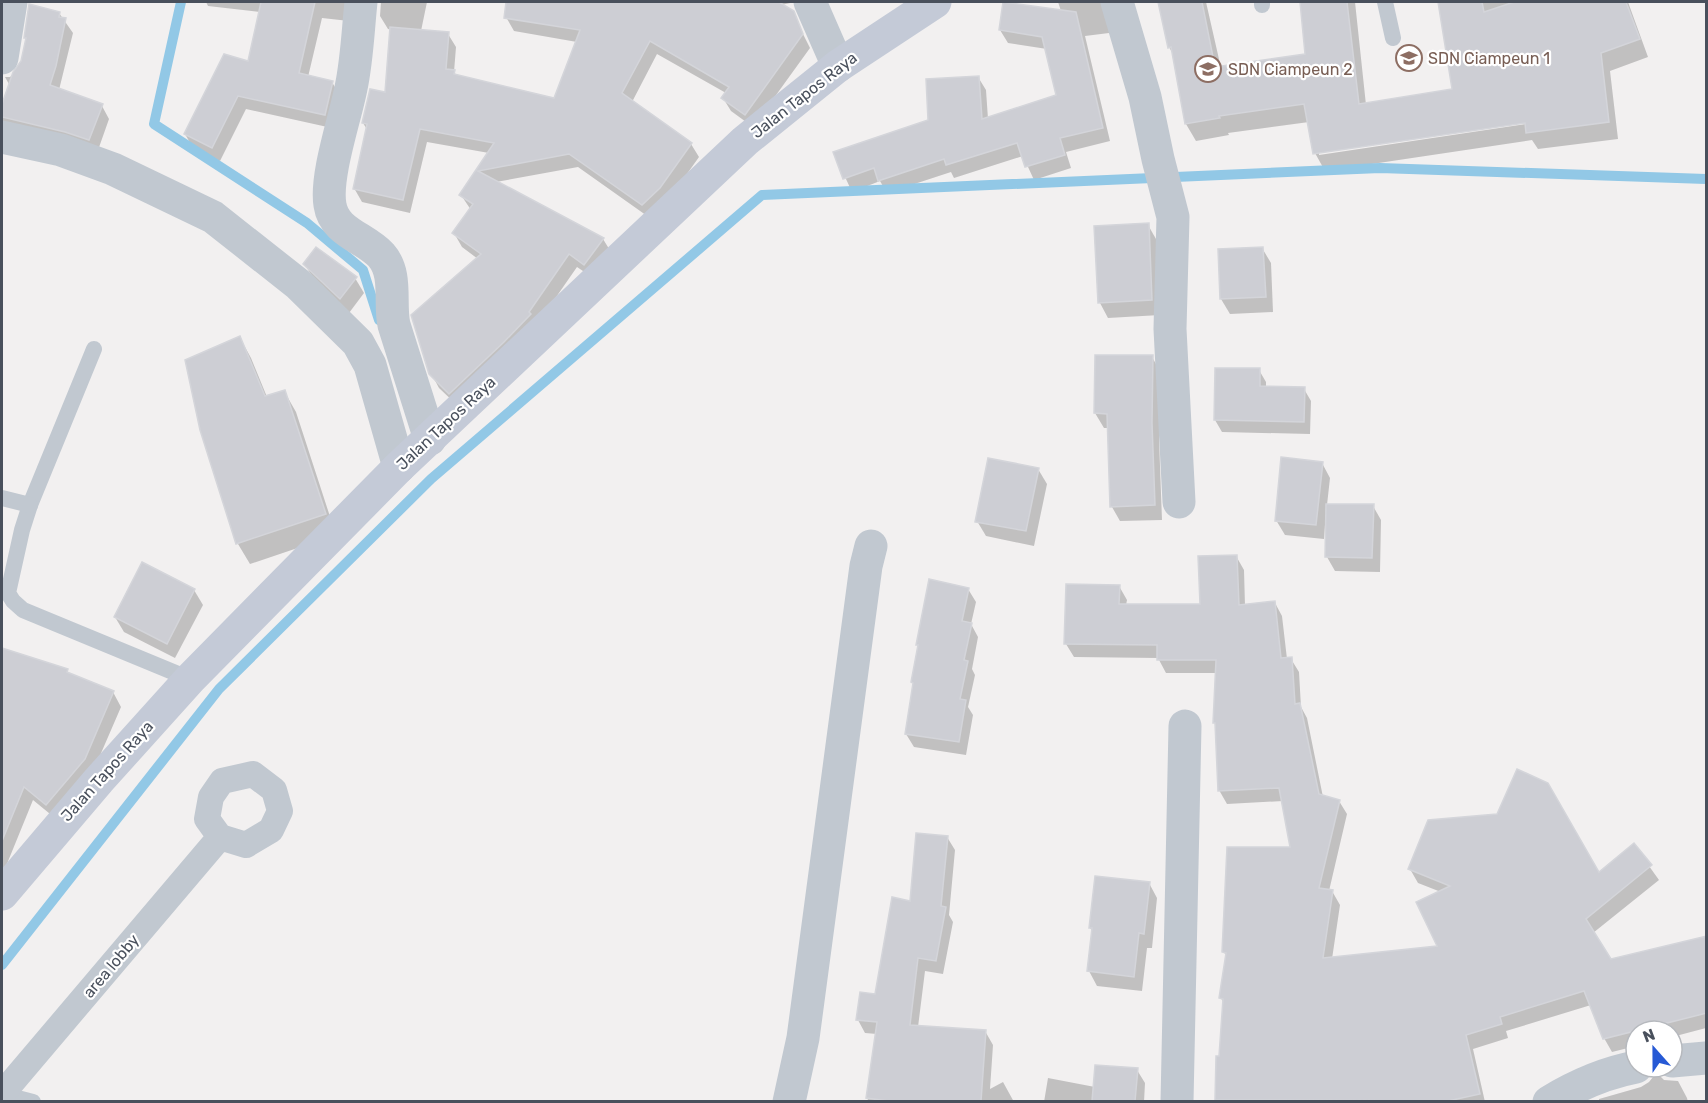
<svg xmlns="http://www.w3.org/2000/svg" width="1708" height="1103" viewBox="0 0 1708 1103" font-family="Rubik,sans-serif">
<rect width="100%" height="100%" fill="#f2f0f0"/>
<g fill="#0003" fill-rule="evenodd">
<polygon points="206,2 357,2 349,21 322,18 308,77 332,82 340,96 332,128 246,109 220,161 193,148 185,134 249,63 260,12 208,6"/>
<polygon points="381,2 427,2 421,31 448,34 456,47 454,72 457,76 555,100 577,42 514,31 506,17 509,2 795,2 781,5 792,12 810,48 753,127 731,111 723,98 726,93 657,54 632,102 691,144 699,157 667,202 650,218 578,167 496,182 603,239 611,252 592,277 577,267 536,326 458,406 439,388 431,373 478,259 462,247 454,233 471,210 461,195 489,153 427,142 410,213 362,202 354,188 368,131 363,123 386,94 392,30 388,29 380,16"/>
<polygon points="1058,2 1109,2 1109,33 1085,36 1110,141 1066,152 1071,168 1034,180 1023,156 954,178 951,172 887,193 880,181 852,192 834,153 930,121 978,77 986,90 988,119 1058,96 1047,49 1008,43 1000,30 1061,11"/>
<path d="M1160,2h46l15,66 86,-13 -6,-53h54l11,103 88,-15 -13,-78 -3,-10h190l20,55 -38,14 8,68 -80,10 -6,-9 -207,31 -10,-18 -6,-31 -81,11 1,2 -33,6 -10,-17 -12,-68 -5,-9zM1532,120l1,3 -214,32v-3z"/>
<polygon points="31,6 59,13 73,33 59,90 102,106 109,119 97,153 7,128 2,119 2,109 10,86 5,77 10,77 17,71 22,61"/>
<polygon points="1148,225 1156,239 1160,315 1108,318 1100,303 1096,227"/>
<polygon points="1262,248 1271,263 1273,312 1230,314 1221,299"/>
<polygon points="305,265 355,278 364,293 349,313 314,279"/>
<polygon points="240,338 251,358 267,397 284,391 296,412 336,535 250,564 238,544 201,430"/>
<polygon points="1152,357 1160,371 1159,439 1162,520 1120,521 1112,507 1109,428 1104,428 1095,413"/>
<polygon points="1259,370 1266,382 1266,388 1304,389 1311,401 1310,434 1222,432 1215,420"/>
<polygon points="1322,463 1330,478 1327,505 1373,506 1381,520 1380,572 1335,571 1327,557 1327,525 1325,525 1324,539 1285,535 1276,520"/>
<polygon points="1038,469 1047,484 1034,546 986,536 977,521"/>
<polygon points="1236,556 1244,570 1245,606 1275,603 1282,616 1287,659 1291,659 1299,672 1301,707 1307,718 1323,797 1339,801 1347,814 1329,891 1332,891 1340,905 1332,959 1439,947 1441,892 1418,883 1410,869 1599,874 1634,845 1659,880 1593,933 1626,987 1706,992 1706,1028 1672,1037 1672,1031 1636,1031 1636,1046 1612,1052 1604,1038 1591,1005 1506,1031 1508,1038 1473,1049 1485,1102 1216,1102 1218,1058 1221,1058 1224,1004 1221,998 1227,958 1224,952 1292,848 1283,801 1227,804 1219,790 1217,673 1166,673 1158,658 1074,657 1066,644 1119,586 1127,600 1126,605 1201,605"/>
<polygon points="968,589 976,602 971,624 978,637 972,669 975,675 968,707 973,715 966,755 914,747 906,734 914,685 912,682 919,648 917,644"/>
<polygon points="194,590 203,605 175,658 124,632 115,617"/>
<polygon points="2,650 67,670 69,674 113,692 121,707 92,774 55,818 33,800 2,876"/>
<polygon points="947,837 955,850 949,915 953,922 943,974 925,971 918,1027 985,1031 993,1045 990,1089 1003,1082 1014,1102 869,1102 867,1098 877,1034 865,1033 858,1020 876,995 911,902"/>
<polygon points="1149,883 1157,898 1152,948 1147,948 1142,991 1097,986 1089,971 1093,932 1090,928"/>
<polygon points="1137,1070 1145,1083 1144,1102 1044,1102 1048,1078 1095,1087"/>
<polygon points="1660,1076 1664,1080 1678,1081 1687,1098 1688,1102 1599,1102 1599,1099 1641,1087 1649,1082 1653,1077"/>
</g>
<g fill="none" stroke-linecap="round" stroke-linejoin="round">
<g stroke="#92c8e6" stroke-width="10">
<polyline points="181,2 154,124 307,223 363,270 379,320"/>
<polyline points="2,965 219,689 431,479 762,195 1380,168 1706,179"/>
</g>
</g>
<g fill="#cdced4" stroke="#d4d5da" stroke-width="1.5">
<polygon points="261,2 315,2 299,73 333,81 325,115 238,96 212,148 184,134 224,54 248,61"/>
<polygon points="506,2 779,2 794,11 803,34 745,115 721,98 729,87 650,41 622,93 692,143 660,188 642,205 569,154 478,171 604,238 584,265 569,254 529,312 531,314 504,342 449,394 429,374 411,315 481,254 452,233 473,204 459,195 494,143 420,129 403,200 353,189 367,124 362,123 370,89 385,92 390,27 449,32 446,69 455,70 454,74 554,98 580,30 504,18"/>
<polygon points="1003,2 1076,12 1103,128 1060,138 1065,155 1025,167 1017,143 946,165 944,159 878,181 874,168 843,179 833,152 928,120 926,79 979,76 982,119 1056,95 1042,37 999,30"/>
<polygon points="1158,2 1202,2 1215,67 1305,54 1300,2 1347,2 1359,104 1452,89 1438,2 1482,2 1484,12 1514,2 1626,2 1640,39 1601,53 1609,122 1526,133 1525,123 1313,154 1304,104 1219,116 1220,118 1185,124 1171,47 1168,48"/>
<polygon points="29,4 60,12 59,17 66,18 56,66 50,85 103,104 89,140 65,132 2,117 2,104 13,72 21,61 26,38 24,38"/>
<polygon points="1149,223 1152,300 1098,303 1094,226"/>
<polygon points="316,247 357,277 340,299 303,264"/>
<polygon points="1263,247 1266,297 1220,299 1218,249"/>
<polygon points="240,336 265,396 285,390 326,514 236,544 200,430 185,360"/>
<polygon points="1095,355 1153,355 1152,423 1155,505 1110,507 1107,414 1094,413"/>
<polygon points="1215,368 1260,368 1260,386 1305,387 1304,422 1214,420"/>
<polygon points="1281,457 1323,462 1316,525 1275,521"/>
<polygon points="988,458 1039,468 1026,531 975,522"/>
<polygon points="1326,504 1374,504 1372,558 1325,557"/>
<polygon points="1237,555 1239,605 1275,601 1281,658 1292,657 1295,704 1300,703 1319,794 1340,800 1319,888 1333,890 1323,958 1437,946 1416,902 1450,886 1408,869 1428,820 1497,814 1517,769 1548,783 1599,872 1634,843 1652,865 1586,919 1611,959 1707,936 1707,1013 1603,1039 1584,991 1500,1017 1502,1024 1466,1035 1480,1094 1448,1101 1215,1100 1216,1056 1219,1056 1223,999 1219,998 1226,953 1222,952 1227,847 1290,847 1279,788 1218,791 1215,723 1213,723 1216,660 1157,660 1157,645 1064,644 1066,584 1120,585 1119,604 1200,604 1198,556"/>
<polygon points="142,562 195,589 167,644 114,617"/>
<polygon points="929,579 969,588 962,621 972,623 964,660 968,661 960,699 966,700 959,742 905,734 913,683 911,682 918,645 916,645"/>
<polygon points="2,648 68,669 67,672 114,691 85,759 46,805 24,787 2,841"/>
<polygon points="916,833 948,836 941,906 946,907 936,961 918,958 910,1025 986,1030 981,1101 888,1101 866,1098 877,1022 856,1020 860,992 875,994 892,897 910,901"/>
<polygon points="1095,876 1150,882 1144,934 1139,933 1134,977 1087,971 1092,928 1089,928"/>
<polygon points="1095,1065 1138,1068 1135,1101 1092,1101"/>
</g>
<g fill="none" stroke-linecap="round" stroke-linejoin="round">
<g stroke="#c1c8d0" stroke-width="16">
<polyline points="1262,2 1262,5"/>
<polyline points="1385,2 1393,38"/>
<polyline points="94,349 30,505 22,530 8,593 13,601 23,610 190,679"/>
<polyline points="2,498 30,505"/>
<polyline points="2,1094 33,1102"/>
</g>
<polyline stroke="#c1c8d0" stroke-width="26" points="2,1094 220,837 246,845 271,830 280,811 274,790 253,774 222,781 211,797 207,819 220,837"/>
<g stroke="#c1c8d0" stroke-width="33">
<path d="M361,2c-3,28 -4,58 -10,86 -6,31 -26,88 -21,117 4,27 34,32 51,50 17,19 8,48 13,70l36,114"/>
<polyline points="810,2 838,66"/>
<polyline points="1117,2 1145,97 1158,159 1173,217 1170,329 1179,502"/>
<polyline points="2,58 11,2"/>
<polyline points="2,137 61,150 113,169 213,217 298,284 358,343 370,365 399,467"/>
<polyline points="1672,1061 1706,1058"/>
<polyline points="789,1102 803,1038 866,566 871,546"/>
<polyline points="1177,1102 1185,726"/>
<path d="M1549,1102c28,-17 55,-29 87,-35"/>
</g>
<polyline stroke="#c4cad7" stroke-width="33" points="2,894 99,780 190,679 399,467 745,141 838,66 935,2"/>
</g>
<defs>
<symbol id="school-ring" viewBox="-11 -11 22 22"><circle r="9.5" fill="#fff" stroke="#8d6e63" stroke-width="1.5"/><path d="M0-5L7-2L0 1L-7-2ZM-4 1L0 2.5L4 1V4Q0 6-4 4Z" fill="#8d6e63"/></symbol>
</defs>
<g fill-rule="evenodd">
<use href="#school-ring" x="1394" y="43" width="30" height="30"/>
<use href="#school-ring" x="1193" y="54" width="30" height="30"/>
</g>
<g text-anchor="middle" dominant-baseline="central" stroke-width="4.5" stroke-linejoin="round" paint-order="stroke">
<g font-size="16" fill="#785e54" stroke="#fff" text-anchor="start">
<text x="1428" y="58">SDN Ciampeun 1</text>
<text x="1228" y="69">SDN Ciampeun 2</text>
</g>
<g font-size="16" fill="#49505c" stroke="#fff">
<text transform="translate(804 95) rotate(-38)">Jalan Tapos Raya</text>
<text transform="translate(446 423) rotate(-43)">Jalan Tapos Raya</text>
<text transform="translate(107 771) rotate(-48)">Jalan Tapos Raya</text>
<text transform="translate(111 966) rotate(-50)">area lobby</text>
</g>
</g>
<rect width="1708" height="1103" fill="none" stroke="#49505c" stroke-width="6"/>
<g transform="translate(1654 1049) rotate(339)"><circle r="28" fill="#ffffff" stroke="#b6b9be" stroke-width="1.5"/>
<path d="M0-4.5L10 22L0 15L-10 22Z" fill="#2659d5"/>
<text y="-9" font-size="16" font-weight="bold" text-anchor="middle" fill="#49505c">N</text>
</g>
</svg>
